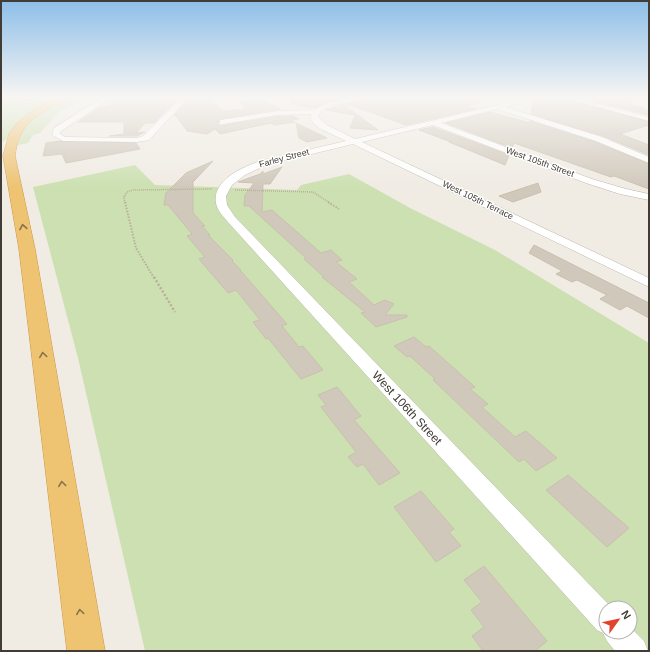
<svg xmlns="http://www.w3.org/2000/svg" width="650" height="652" viewBox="0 0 650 652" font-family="Arial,sans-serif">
<rect width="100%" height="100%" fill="#f0ece4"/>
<g fill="#cce0b1" fill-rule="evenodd">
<path d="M38,97h18c-23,13 -36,22 -51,44l-4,1v-43z"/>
<path d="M67,97h19l-28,16 -18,20 -7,2 -5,8 -10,2c5,-25 29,-36 49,-48z"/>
<path d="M135,165l20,20 142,5 4,-5 48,-11 61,34 85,42 154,93v308h-504l-67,-293 -45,-171zM606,608h24v24h-24z"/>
</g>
<g fill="#d0c8bb" stroke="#cabfaf">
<polygon points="208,97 223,111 245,109 241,102 259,99 280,109 220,119 218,124 220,126 278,116 293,116 299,119 291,120 295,122 275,125 271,123 220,134 215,129 207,134 187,131 176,116 174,115 189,99"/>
<polygon points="290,97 346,97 327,102 315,108 290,103"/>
<polygon points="369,97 482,97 482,102 465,106 476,109 406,125 347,104 362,101"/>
<polygon points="544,97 560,97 649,122 649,125 620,134 649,145 649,155 603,136 531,114 533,101"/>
<polygon points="579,97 637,97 638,100 626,104 644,108 641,109 649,111 649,115"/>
<polygon points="172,98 169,101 177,100 154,123 145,123 136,133 145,132 137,136 109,136 124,134 124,122 78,122 101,106 107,106 116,99"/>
<polygon points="343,104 356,114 378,130 350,128 355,115 326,110"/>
<polygon points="490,112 530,123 530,121 595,142 649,164 649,189 614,176 611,177 514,143 512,148 446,123"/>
<polygon points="296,123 327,138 307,142 299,138"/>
<polygon points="433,127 509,155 505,165 449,142 451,142 419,130"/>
<polygon points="61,141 136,143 140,149 66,163 62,154 43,156 46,143"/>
<polygon points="213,161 193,182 193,213 205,226 202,226 210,235 208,235 233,260 232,261 241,270 240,270 287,324 282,326 299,347 303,346 323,370 301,379 268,338 266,339 253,322 260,320 236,290 228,293 199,259 205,257 187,236 192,234 168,205 164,205 166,193 186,173"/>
<polygon points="282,167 270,184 263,184 262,212 272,210 321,253 331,250 342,260 336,262 357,279 349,282 374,305 385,300 394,304 385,315 407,315 407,317 376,327 361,313 365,312 322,277 323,276 304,259 306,258 249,206 244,206 245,195 254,183 238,182 260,174 263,171 263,174"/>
<polygon points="538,183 541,192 513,202 499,196"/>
<polygon points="534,245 649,303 649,318 627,306 620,310 600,299 607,295 577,280 572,282 556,274 562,271 529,253"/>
<polygon points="414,337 426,347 429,346 475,387 470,389 488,404 482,407 515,437 526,431 557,458 536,471 524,459 519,462 433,380 435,379 410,356 407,357 394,346"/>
<polygon points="337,387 361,416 354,420 400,473 379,485 363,464 357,467 348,457 356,452 321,407 326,405 318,395"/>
<polygon points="568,475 629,528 607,547 546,490"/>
<polygon points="421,491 454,529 449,532 461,546 436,562 394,507"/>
<polygon points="484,566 547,641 535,651 483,651 472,636 484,627 471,610 482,602 464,580"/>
</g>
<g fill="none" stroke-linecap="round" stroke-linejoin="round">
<defs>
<g id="minor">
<polygon points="103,97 112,97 61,131 60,134 65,137 137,138 143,136 182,97 189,97 149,140 137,142 63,141 52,135 54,128"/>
<path d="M354,97h14c-14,9 -43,1 -50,20l9,8 28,14 176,-42h12l-38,10 97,30 47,20v6l-53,-22 -99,-32 -56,14 151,56 34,10 23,5v6l-29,-6 -34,-11 -153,-58 -71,17 287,136v9l-296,-143 -87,21 -21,10 -13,10 -6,11 1,9 8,12 377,391h-6v24h24v-5l14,14 4,10h-33l-8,-10 -4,-8 -6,-3 -370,-409c-4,-5 -10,-11 -11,-18 -4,-23 27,-36 44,-42l86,-20 -25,-12 -7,-5 -4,-7 2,-3 -34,1 -55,9h-3v-4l58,-9 36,-1 13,-7z"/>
<polygon points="561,97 572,97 649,117 649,121"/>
</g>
<g id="highway">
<polygon points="1,97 37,97 33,100 1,101"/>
<path d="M57,97h11c-4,5 -12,8 -18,11 -22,12 -32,23 -35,48l20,93 70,402h-38l-48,-402 -16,-93 6,-22 7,-10 16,-13z"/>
</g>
</defs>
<use href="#minor" stroke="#bdb7ab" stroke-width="1"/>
<use href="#highway" stroke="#cb9743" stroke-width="1"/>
<g stroke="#baaf9b" stroke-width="1.5" stroke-dasharray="1 1" stroke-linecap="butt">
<polyline points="235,190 313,192 330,203"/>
<polyline points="125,203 124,197 127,192 133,190 212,189"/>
</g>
<g stroke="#baaf9b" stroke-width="2" stroke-dasharray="1.5 1.5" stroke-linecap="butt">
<polyline points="125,202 136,248 154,278"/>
<polyline points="328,202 339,209"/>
</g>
<polyline stroke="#baaf9b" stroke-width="2.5" stroke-dasharray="2 2" stroke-linecap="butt" points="154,277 175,312"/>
<use href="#minor" fill="#fff" fill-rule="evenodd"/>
<use href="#highway" fill="#eec372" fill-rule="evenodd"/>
</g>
<defs><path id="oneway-chevron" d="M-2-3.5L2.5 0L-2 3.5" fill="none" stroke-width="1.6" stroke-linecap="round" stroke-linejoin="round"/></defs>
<g stroke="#86724d">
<use href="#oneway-chevron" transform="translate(23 227) rotate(-100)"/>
<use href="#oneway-chevron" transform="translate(43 355) rotate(-98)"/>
<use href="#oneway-chevron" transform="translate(62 484) rotate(-98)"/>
<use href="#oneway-chevron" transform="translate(80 612) rotate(-98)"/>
</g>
<linearGradient id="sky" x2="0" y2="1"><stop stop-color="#8dbee8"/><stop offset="0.52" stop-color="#f8f6f3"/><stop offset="1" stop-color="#f8f6f3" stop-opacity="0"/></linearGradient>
<rect width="650" height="188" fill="url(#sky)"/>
<g text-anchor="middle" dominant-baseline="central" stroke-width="3" stroke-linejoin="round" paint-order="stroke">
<g font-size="9" fill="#413c35" stroke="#fff">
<text transform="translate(284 158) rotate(-15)">Farley Street</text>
<text transform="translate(540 162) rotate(20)">West 105th Street</text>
<text transform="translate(478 200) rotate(26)">West 105th Terrace</text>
</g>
<g font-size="12" fill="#413c35" stroke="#fff">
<text transform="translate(407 408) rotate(47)">West 106th Street</text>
</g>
</g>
<rect width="650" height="652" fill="none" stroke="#413c35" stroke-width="4"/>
<g transform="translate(618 620) rotate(57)"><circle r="19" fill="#ffffff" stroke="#b3b1ae"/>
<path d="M0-3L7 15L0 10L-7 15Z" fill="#e2432a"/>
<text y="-6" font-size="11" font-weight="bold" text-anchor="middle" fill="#413c35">N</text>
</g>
</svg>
